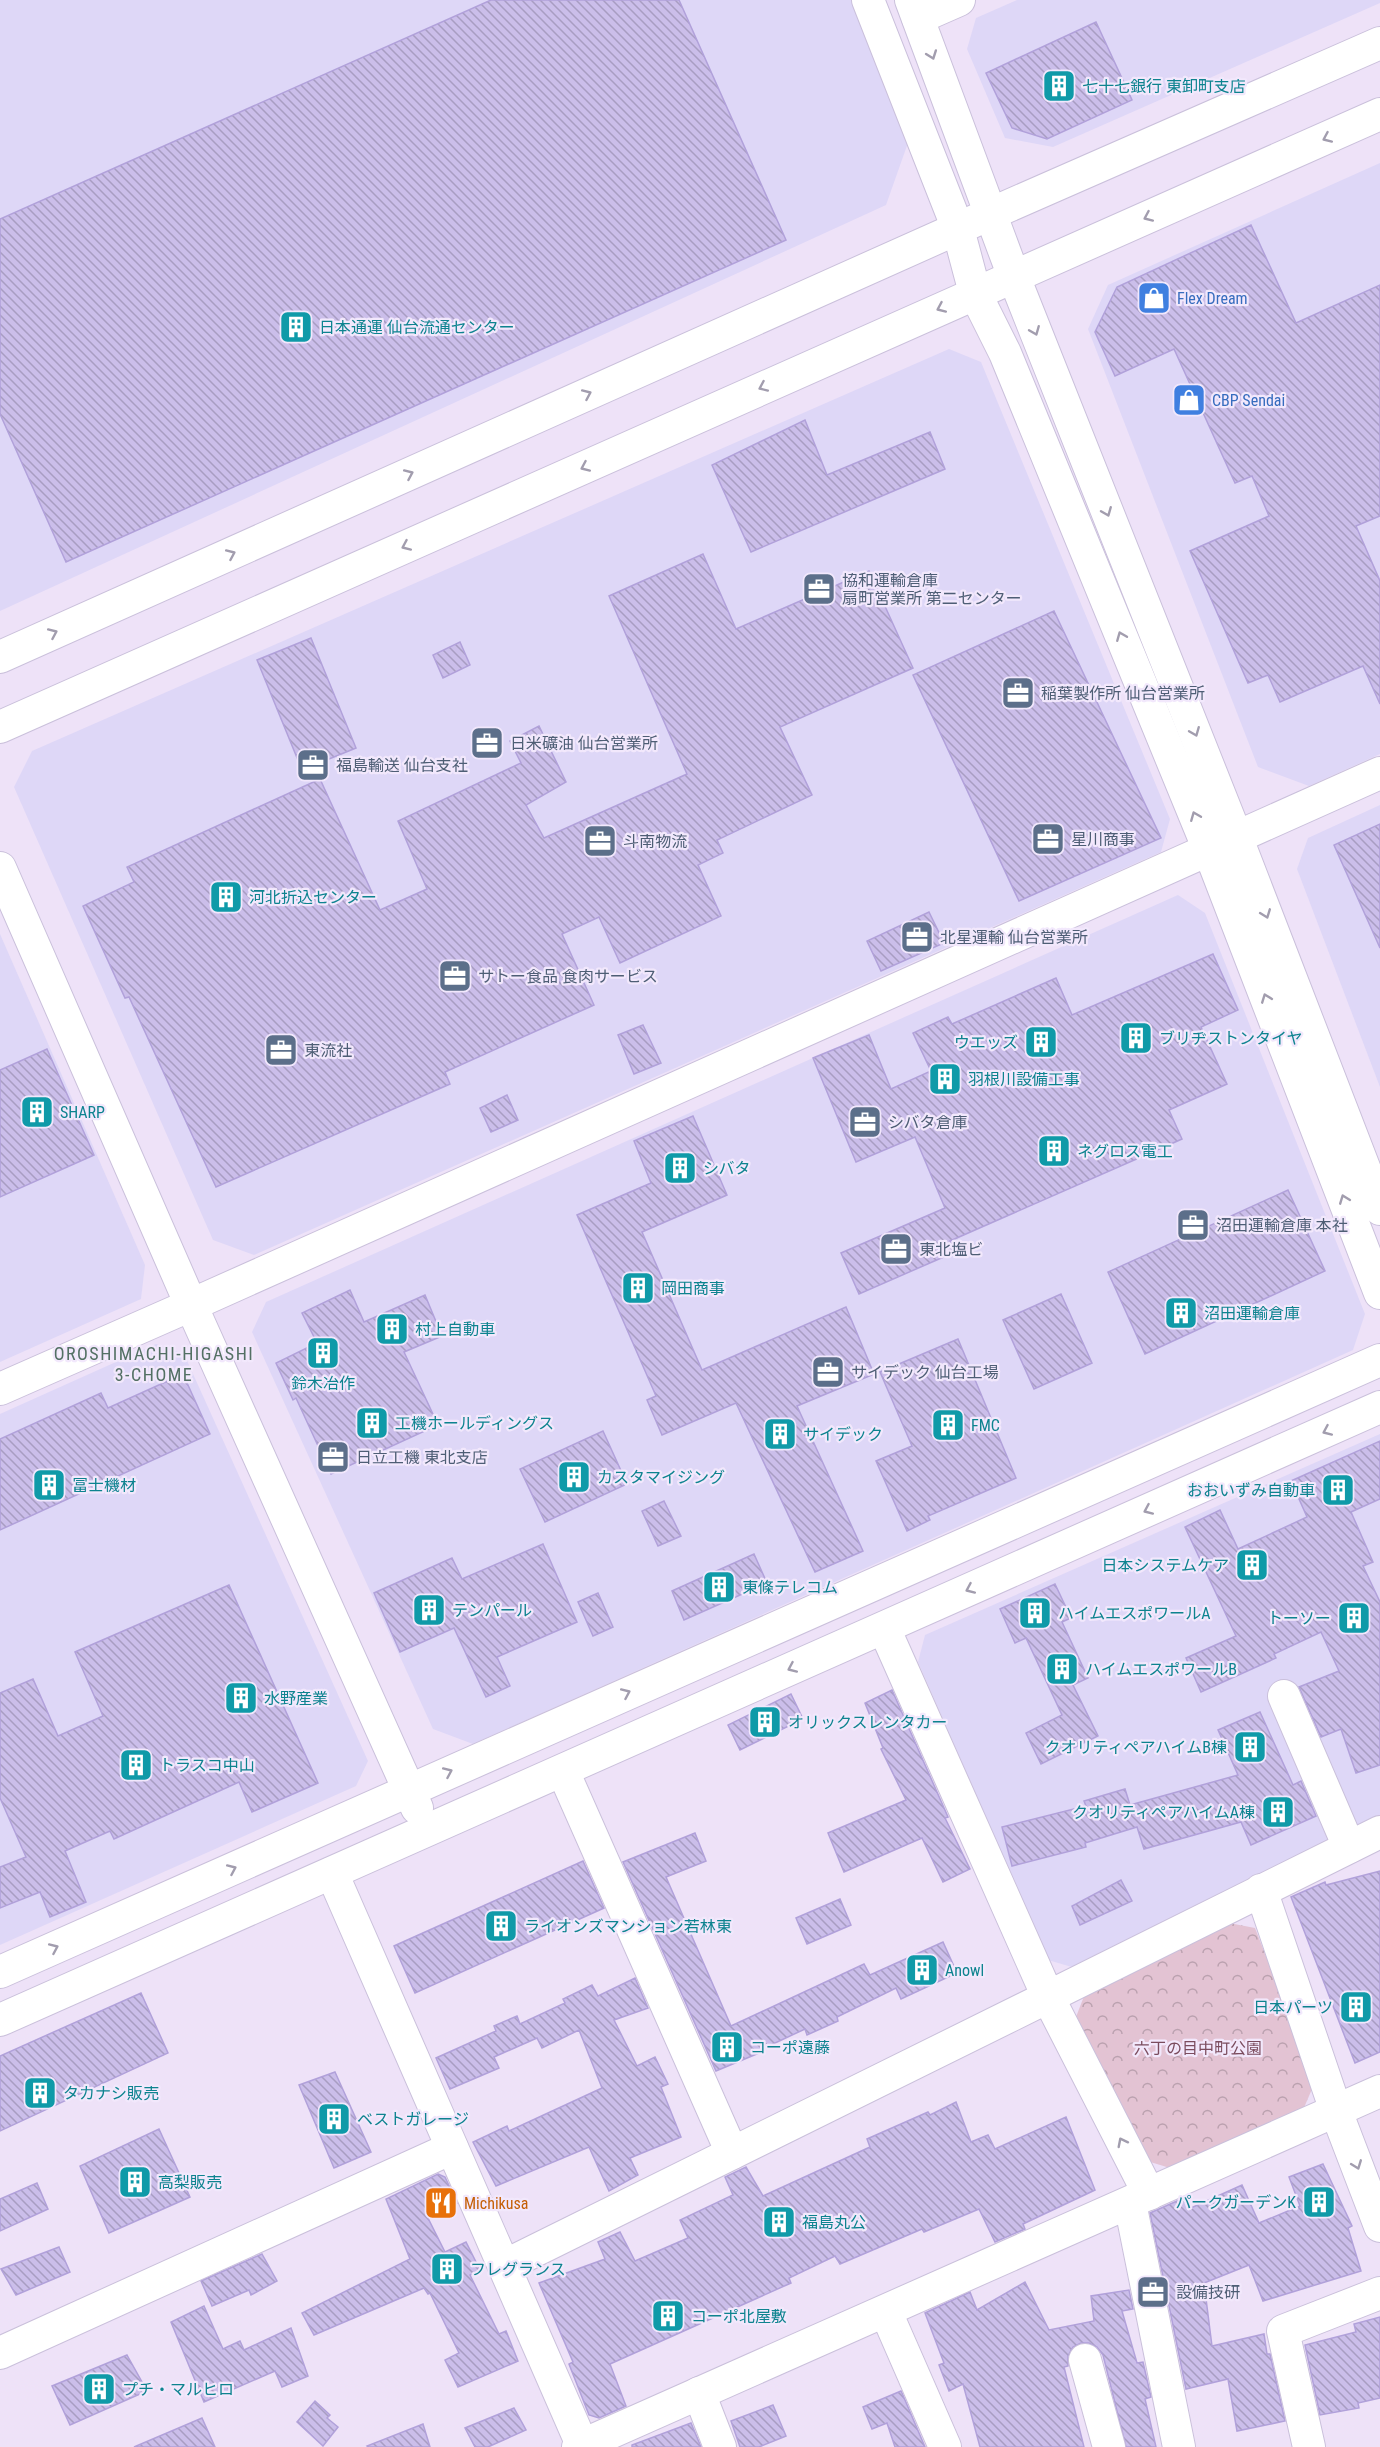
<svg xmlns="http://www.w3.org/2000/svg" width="1380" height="2447" viewBox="0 0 1380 2447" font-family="'Roboto Condensed','Noto Sans JP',sans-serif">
<defs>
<pattern id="forest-crowns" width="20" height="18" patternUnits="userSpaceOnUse" patternTransform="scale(1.5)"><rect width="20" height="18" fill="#e3c3d3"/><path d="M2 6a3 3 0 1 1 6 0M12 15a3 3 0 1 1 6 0" fill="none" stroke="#bba1af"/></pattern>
<pattern id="building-back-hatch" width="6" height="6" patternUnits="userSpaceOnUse" patternTransform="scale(1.5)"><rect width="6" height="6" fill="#cbbeea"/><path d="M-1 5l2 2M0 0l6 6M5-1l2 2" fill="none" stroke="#a89dc2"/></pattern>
</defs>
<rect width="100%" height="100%" fill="#eee2f8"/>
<g fill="#ded7f7">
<polygon points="0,0 854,0 909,140 886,205 0,611"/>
<polygon points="1017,0 1380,0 1380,3 1053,147 1005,138 967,49 976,18"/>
<polygon points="1380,163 1380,754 1309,786 1258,767 1088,329 1108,285"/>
<polygon points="949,349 981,362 1170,819 1161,852 254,1255 213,1240 14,787 32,751"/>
<polygon points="1380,805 1380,1087 1297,869 1308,838"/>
<polygon points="1178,895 1205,913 1365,1314 1353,1350 473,1744 433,1729 252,1332 266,1302"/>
<polygon points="0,934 145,1265 141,1299 0,1362"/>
<polygon points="156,1344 184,1354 368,1761 356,1786 0,1945 0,1414"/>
<polygon points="1380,1434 1380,1821 1082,1970 1048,1960 918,1662 925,1635"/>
</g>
<polygon fill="url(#forest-crowns)" points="1229,1923 1255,1928 1315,2082 1303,2110 1170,2168 1147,2161 1076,2017 1086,1991"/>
<g fill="url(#building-back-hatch)" stroke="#b1a1da" stroke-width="1.5">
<polygon points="491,0 679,0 786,240 66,562 0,414 0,219"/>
<polygon points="1096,22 1132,100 1047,139 1012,128 986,73"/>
<polygon points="1251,225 1296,323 1380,285 1380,516 1356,526 1380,581 1380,704 1363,666 1280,702 1268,675 1248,683 1190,551 1269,516 1252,476 1235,483 1174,349 1115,376 1095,332 1117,287"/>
<polygon points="805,420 827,475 930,432 945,469 751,552 712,465"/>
<polygon points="703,554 736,629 869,571 913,668 780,727 812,795 717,840 723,853 698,865 721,916 620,963 599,917 562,934 594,1005 445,1072 450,1084 216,1187 129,997 125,998 83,906 134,882 127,867 320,779 380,910 427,889 398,821 521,763 510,741 539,726 566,782 526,805 544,838 687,774 609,596"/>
<polygon points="1054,611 1161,838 1019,901 913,675"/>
<polygon points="311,638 356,748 302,770 257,660"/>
<polygon points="460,642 470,665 443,678 433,655"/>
<polygon points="1380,824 1380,948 1334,845"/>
<polygon points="929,912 944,943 881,971 867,941"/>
<polygon points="1213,954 1238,1010 1201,1027 1227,1084 1169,1110 1182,1139 950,1241 955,1252 859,1294 841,1253 945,1208 915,1137 856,1162 813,1058 869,1035 891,1089 931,1071 913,1033 948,1017 952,1024 1056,978 1072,1015"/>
<polygon points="643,1025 661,1063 634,1074 618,1035"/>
<polygon points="47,1049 94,1155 0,1197 0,1070"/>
<polygon points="507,1095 518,1120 491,1132 480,1108"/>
<polygon points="693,1116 727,1195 642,1232 702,1370 846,1307 874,1374 797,1406 863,1551 815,1572 736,1403 662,1435 647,1400 656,1396 577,1215 651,1183 634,1141"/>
<polygon points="1288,1190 1325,1271 1145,1354 1108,1272"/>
<polygon points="350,1290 364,1322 425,1295 442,1336 404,1352 438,1425 331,1474 296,1398 293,1400 276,1363 317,1343 302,1313"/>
<polygon points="1061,1294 1092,1363 1034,1389 1003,1320"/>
<polygon points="958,1339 1016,1478 928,1516 930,1520 907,1531 876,1461 912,1446 880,1372"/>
<polygon points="183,1374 210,1434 0,1530 0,1439 101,1393 108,1408"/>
<polygon points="603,1431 627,1484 545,1522 520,1469"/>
<polygon points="1380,1441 1380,1499 1351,1512 1373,1562 1363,1566 1380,1602 1380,1765 1356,1773 1341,1729 1321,1737 1299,1687 1339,1671 1321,1632 1274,1654 1276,1658 1201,1692 1186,1658 1236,1636 1185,1527 1220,1510 1238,1549 1307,1517 1291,1481"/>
<polygon points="664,1501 681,1536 658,1546 642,1511"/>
<polygon points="543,1544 577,1622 497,1657 510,1686 486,1697 454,1628 400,1652 374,1593 452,1558 462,1579"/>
<polygon points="754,1554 767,1583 684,1620 672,1591"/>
<polygon points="1055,1584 1071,1618 1062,1622 1088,1678 1073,1685 1098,1736 1041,1764 1026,1733 1062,1715 1026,1638 1015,1643 1000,1609"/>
<polygon points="229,1585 318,1783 252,1812 239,1782 114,1839 110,1831 65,1851 86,1902 50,1917 40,1892 0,1908 0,1867 26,1857 0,1798 0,1693 33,1679 58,1736 103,1716 75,1652"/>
<polygon points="598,1593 613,1627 593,1636 578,1602"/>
<polygon points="892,1690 948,1817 945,1818 970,1869 943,1882 922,1838 844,1872 828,1833 906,1800 881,1749 883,1748 865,1703"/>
<polygon points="791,1694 803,1719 740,1750 728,1725"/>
<polygon points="1260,1712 1293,1785 1301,1781 1316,1816 1251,1845 1241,1822 1144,1849 1137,1827 1085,1843 1086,1847 1012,1866 1002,1827 1086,1806 1084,1801 1125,1789 1130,1805 1238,1775 1218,1730"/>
<polygon points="695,1833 706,1861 666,1877 731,2026 864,1964 870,1975 943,1942 957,1973 901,1999 896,1988 837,2017 838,2021 807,2035 805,2029 758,2051 759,2053 716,2071 623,1862"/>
<polygon points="583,1861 604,1908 415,1993 394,1946"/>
<polygon points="1380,1871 1380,2052 1355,2063 1291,1897 1325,1882 1326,1885"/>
<polygon points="1121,1880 1132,1901 1080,1925 1072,1906"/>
<polygon points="840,1899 851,1925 807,1944 796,1918"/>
<polygon points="635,1978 648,2008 614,2020 637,2066 655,2057 668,2084 661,2087 681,2137 630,2158 638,2175 609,2191 589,2147 496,2186 473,2142 507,2126 509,2131 602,2088 579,2030 542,2048 537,2038 494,2057 499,2068 450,2089 436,2058 496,2031 494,2026 517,2016 520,2024 565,2003 563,1999 592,1985 598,1996"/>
<polygon points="141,1993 168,2053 0,2131 0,2056"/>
<polygon points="335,2072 371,2152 334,2168 299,2085"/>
<polygon points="956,2102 971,2142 988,2135 995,2149 1066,2117 1095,2190 1023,2224 1025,2229 995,2242 979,2209 924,2232 922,2229 840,2264 835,2256 789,2278 791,2283 610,2364 626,2406 599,2418 589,2415 569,2364 573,2362 539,2283 605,2259 598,2242 620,2232 635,2261 688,2238 680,2220 733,2195 725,2177 746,2167 763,2196 870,2147 867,2139 928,2112 930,2115"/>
<polygon points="159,2129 190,2197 109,2233 80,2166"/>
<polygon points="1323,2164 1352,2226 1348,2228 1361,2271 1263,2301 1249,2265 1204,2283 1212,2346 1264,2334 1267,2354 1270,2354 1285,2421 1237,2431 1228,2379 1186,2389 1150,2213 1186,2197 1191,2208 1242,2185 1259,2223 1300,2206 1289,2177"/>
<polygon points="438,2174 445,2177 457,2203 427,2216 445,2252 466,2242 480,2270 470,2275 499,2334 506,2331 518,2361 458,2387 445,2360 459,2353 430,2293 428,2294 424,2288 314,2335 302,2313 410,2259 386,2199"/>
<polygon points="37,2183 48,2209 0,2231 0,2199"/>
<polygon points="59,2247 70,2272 16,2295 1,2269"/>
<polygon points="262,2254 277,2281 251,2295 249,2290 212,2306 201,2281"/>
<polygon points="1025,2282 1049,2330 1094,2321 1091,2296 1129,2290 1133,2309 1122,2311 1137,2363 1143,2362 1151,2397 1145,2399 1156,2447 1126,2447 1103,2355 1097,2347 1089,2343 1081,2343 1073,2347 1068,2356 1068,2366 1064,2367 1084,2447 980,2447 963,2384 949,2391 939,2365 944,2363 925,2313 970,2292 977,2310"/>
<polygon points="204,2306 223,2349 240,2341 244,2350 291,2328 308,2376 282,2387 275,2371 204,2402 171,2322"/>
<polygon points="1380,2317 1380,2398 1358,2403 1359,2408 1320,2415 1305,2345 1356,2332 1354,2324"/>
<polygon points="127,2355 147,2391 70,2425 52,2386"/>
<polygon points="901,2391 902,2393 925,2447 895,2447 887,2423 872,2429 863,2407"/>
<polygon points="315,2401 330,2415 327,2418 338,2427 323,2446 297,2422"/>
<polygon points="773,2405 786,2436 759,2447 740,2447 731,2421"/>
<polygon points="514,2408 526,2430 488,2447 475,2447 465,2428"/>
<polygon points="202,2418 215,2447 134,2447"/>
<polygon points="691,2423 701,2447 632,2447 632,2445"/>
<polygon points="423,2424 430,2447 368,2447 367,2446"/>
</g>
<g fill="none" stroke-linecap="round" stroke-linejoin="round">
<defs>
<g id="minor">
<polyline points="868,0 958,229 975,293 1005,353 1209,850 1380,1293"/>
<polyline points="911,0 1014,277 1236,836 1380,1209"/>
<polyline points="918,18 959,0"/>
<polyline points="0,657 990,214 1380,43"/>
<polyline points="0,727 1380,114"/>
<polyline points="0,868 191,1305 417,1808"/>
<polyline points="0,1389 191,1305 1380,773"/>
<polyline points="884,1628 1048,1997 1380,1832"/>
<polyline points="1284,1696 1349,1847"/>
<polyline points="563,1771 732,2153"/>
<polyline points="332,1873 583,2447"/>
<polyline points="1261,1890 1336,2111 1380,2226"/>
<polyline points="0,1972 1380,1360"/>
<polyline points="0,2020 1380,1407"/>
<polyline points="1130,2203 1179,2447"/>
<polyline points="504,2266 1048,1997 1149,2194"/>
<polyline points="886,2312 945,2447"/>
<polyline points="0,2353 452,2148"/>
<polyline points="1085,2360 1109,2447"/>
<polyline points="699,2393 720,2447"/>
<polyline points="578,2447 1380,2091"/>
<polyline points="1309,2447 1283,2331 1380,2293"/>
</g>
</defs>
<use href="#minor" stroke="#cac0db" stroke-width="34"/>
<use href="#minor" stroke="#fff" stroke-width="32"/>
</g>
<defs><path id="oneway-chevron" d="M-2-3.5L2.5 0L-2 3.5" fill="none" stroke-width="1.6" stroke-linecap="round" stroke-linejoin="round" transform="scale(1.5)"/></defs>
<g stroke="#a29dae">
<use href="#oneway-chevron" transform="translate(932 55) rotate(70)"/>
<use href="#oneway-chevron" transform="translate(1327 138) rotate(156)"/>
<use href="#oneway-chevron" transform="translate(1148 217) rotate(156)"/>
<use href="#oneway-chevron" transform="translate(941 308) rotate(156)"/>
<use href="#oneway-chevron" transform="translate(1035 331) rotate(68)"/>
<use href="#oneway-chevron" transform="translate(763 387) rotate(156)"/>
<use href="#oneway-chevron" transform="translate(587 394) rotate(-24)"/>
<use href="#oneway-chevron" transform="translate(585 467) rotate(156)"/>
<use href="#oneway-chevron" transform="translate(409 474) rotate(-24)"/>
<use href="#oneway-chevron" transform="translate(1107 512) rotate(68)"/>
<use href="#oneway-chevron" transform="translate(406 546) rotate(156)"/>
<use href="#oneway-chevron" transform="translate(231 554) rotate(-24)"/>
<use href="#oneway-chevron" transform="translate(53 633) rotate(-24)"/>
<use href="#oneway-chevron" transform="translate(1121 636) rotate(-112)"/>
<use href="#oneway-chevron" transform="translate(1195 732) rotate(68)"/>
<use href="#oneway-chevron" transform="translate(1195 816) rotate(-112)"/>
<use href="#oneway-chevron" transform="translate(1266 914) rotate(69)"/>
<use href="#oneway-chevron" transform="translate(1266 998) rotate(-111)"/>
<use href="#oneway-chevron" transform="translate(1344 1199) rotate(-111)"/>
<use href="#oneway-chevron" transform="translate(1327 1431) rotate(156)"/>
<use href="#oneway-chevron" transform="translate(1148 1510) rotate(156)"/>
<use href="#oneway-chevron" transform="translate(970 1589) rotate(156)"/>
<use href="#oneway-chevron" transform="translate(792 1668) rotate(156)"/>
<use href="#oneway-chevron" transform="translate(626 1693) rotate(-24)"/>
<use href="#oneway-chevron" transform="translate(448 1772) rotate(-24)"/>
<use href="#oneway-chevron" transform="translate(232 1869) rotate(-24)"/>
<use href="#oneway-chevron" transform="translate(54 1948) rotate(-24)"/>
<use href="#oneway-chevron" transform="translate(1122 2142) rotate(-117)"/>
<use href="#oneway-chevron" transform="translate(1357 2165) rotate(69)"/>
</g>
<defs>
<symbol id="building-square" viewBox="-11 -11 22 22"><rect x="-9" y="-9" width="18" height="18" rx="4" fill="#0f9aa8" stroke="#f2e8fc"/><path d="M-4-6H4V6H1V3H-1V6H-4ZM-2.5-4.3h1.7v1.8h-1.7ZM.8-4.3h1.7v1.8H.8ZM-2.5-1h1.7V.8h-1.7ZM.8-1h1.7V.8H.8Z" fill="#fff"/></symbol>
<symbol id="shop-square" viewBox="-11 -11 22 22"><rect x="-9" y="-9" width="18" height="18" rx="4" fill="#3f7fe0" stroke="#f2e8fc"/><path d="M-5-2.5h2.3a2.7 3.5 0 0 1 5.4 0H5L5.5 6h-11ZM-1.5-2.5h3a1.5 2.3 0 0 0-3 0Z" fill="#fff"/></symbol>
<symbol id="office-square" viewBox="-11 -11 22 22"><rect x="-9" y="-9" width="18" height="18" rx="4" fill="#5c6f8a" stroke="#f2e8fc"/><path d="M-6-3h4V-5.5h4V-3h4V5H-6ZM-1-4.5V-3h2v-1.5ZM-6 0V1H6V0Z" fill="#fff"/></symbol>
<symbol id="restaurant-square" viewBox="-11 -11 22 22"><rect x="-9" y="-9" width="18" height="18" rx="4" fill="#e8710a" stroke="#f2e8fc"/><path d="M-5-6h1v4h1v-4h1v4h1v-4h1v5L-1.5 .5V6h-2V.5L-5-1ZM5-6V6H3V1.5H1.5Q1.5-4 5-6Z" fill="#fff"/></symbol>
</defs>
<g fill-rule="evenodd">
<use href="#building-square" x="1040" y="67" width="38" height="38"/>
<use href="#shop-square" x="1135" y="279" width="38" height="38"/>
<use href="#building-square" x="277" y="308" width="38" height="38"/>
<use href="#shop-square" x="1170" y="381" width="38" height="38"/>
<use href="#office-square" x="800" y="570" width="38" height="38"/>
<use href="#office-square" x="999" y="674" width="38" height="38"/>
<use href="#office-square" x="468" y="724" width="38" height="38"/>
<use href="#office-square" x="294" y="746" width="38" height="38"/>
<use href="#office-square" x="1029" y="820" width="38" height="38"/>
<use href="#office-square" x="581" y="822" width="38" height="38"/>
<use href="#building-square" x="207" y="878" width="38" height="38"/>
<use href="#office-square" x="898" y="918" width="38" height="38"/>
<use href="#office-square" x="436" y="957" width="38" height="38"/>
<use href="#building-square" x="1117" y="1019" width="38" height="38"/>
<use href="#building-square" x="1022" y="1023" width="38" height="38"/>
<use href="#office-square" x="262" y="1031" width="38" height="38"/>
<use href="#building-square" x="926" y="1060" width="38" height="38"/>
<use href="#building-square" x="18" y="1093" width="38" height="38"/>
<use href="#office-square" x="846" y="1103" width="38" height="38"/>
<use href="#building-square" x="1035" y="1132" width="38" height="38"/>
<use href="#building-square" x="661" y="1149" width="38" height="38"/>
<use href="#office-square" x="1174" y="1206" width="38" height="38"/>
<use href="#office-square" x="877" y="1230" width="38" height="38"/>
<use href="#building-square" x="619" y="1269" width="38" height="38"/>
<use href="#building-square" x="1162" y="1294" width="38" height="38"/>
<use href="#building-square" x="373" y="1310" width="38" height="38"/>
<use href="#building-square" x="304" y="1334" width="38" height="38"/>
<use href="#office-square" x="809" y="1353" width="38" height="38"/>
<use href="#building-square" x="353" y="1404" width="38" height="38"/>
<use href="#building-square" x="929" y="1406" width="38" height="38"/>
<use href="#building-square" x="761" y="1415" width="38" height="38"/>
<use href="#office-square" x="314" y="1438" width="38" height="38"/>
<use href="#building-square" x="555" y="1458" width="38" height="38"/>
<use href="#building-square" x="30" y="1466" width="38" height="38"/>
<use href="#building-square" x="1319" y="1471" width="38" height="38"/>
<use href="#building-square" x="1233" y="1546" width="38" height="38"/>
<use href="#building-square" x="700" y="1568" width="38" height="38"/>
<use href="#building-square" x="410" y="1591" width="38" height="38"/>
<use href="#building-square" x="1016" y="1594" width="38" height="38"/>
<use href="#building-square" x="1335" y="1599" width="38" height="38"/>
<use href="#building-square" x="1043" y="1650" width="38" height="38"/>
<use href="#building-square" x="222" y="1679" width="38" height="38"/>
<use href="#building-square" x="746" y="1703" width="38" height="38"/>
<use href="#building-square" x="1231" y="1728" width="38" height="38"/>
<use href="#building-square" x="117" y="1746" width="38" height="38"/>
<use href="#building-square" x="1259" y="1793" width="38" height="38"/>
<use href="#building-square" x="482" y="1907" width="38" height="38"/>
<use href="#building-square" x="903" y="1951" width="38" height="38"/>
<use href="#building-square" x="1337" y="1988" width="38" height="38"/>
<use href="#building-square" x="708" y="2028" width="38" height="38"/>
<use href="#building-square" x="21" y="2074" width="38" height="38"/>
<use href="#building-square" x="315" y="2100" width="38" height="38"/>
<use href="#building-square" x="116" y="2163" width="38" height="38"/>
<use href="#building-square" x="1300" y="2183" width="38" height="38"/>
<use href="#restaurant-square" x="422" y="2184" width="38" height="38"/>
<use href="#building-square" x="760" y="2203" width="38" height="38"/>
<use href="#building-square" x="428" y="2250" width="38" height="38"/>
<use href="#office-square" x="1134" y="2273" width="38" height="38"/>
<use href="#building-square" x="649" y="2297" width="38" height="38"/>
<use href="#building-square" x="80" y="2370" width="38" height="38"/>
</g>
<g text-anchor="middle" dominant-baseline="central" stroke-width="4.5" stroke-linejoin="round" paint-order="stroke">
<g font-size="16" fill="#0d838f" stroke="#f2e8fc" text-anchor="start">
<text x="1082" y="86">七十七銀行 東卸町支店</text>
<text x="319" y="327">日本通運 仙台流通センター</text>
<text x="249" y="897">河北折込センター</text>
<text x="1159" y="1038">ブリヂストンタイヤ</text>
<text x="1018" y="1042" text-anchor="end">ウエッズ</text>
<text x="968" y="1079">羽根川設備工事</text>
<text x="60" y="1112">SHARP</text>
<text x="1077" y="1151">ネグロス電工</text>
<text x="703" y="1168">シバタ</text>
<text x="661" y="1288">岡田商事</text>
<text x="1204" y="1313">沼田運輸倉庫</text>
<text x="415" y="1329">村上自動車</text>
<text x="323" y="1383" text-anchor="middle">鈴木冶作</text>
<text x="395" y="1423">工機ホールディングス</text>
<text x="971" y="1425">FMC</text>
<text x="803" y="1434">サイデック</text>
<text x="597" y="1477">カスタマイジング</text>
<text x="72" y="1485">冨士機材</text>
<text x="1315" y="1490" text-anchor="end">おおいずみ自動車</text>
<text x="1229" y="1565" text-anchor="end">日本システムケア</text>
<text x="742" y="1587">東條テレコム</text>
<text x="452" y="1610">テンパール</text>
<text x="1058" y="1613">ハイムエスポワールA</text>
<text x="1331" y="1618" text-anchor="end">トーソー</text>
<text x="1085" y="1669">ハイムエスポワールB</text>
<text x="264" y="1698">水野産業</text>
<text x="788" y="1722">オリックスレンタカー</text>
<text x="1227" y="1747" text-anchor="end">クオリティペアハイムB棟</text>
<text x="159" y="1765">トラスコ中山</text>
<text x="1255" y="1812" text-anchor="end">クオリティペアハイムA棟</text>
<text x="524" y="1926">ライオンズマンション若林東</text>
<text x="945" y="1970">Anowl</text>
<text x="1333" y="2007" text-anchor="end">日本パーツ</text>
<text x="750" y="2047">コーポ遠藤</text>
<text x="63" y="2093">タカナシ販売</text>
<text x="357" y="2119">ベストガレージ</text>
<text x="158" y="2182">高梨販売</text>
<text x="1296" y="2202" text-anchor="end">パークガーデンK</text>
<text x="802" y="2222">福島丸公</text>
<text x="470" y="2269">フレグランス</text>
<text x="691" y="2316">コーポ北屋敷</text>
<text x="122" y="2389">プチ・マルヒロ</text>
</g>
<g font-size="16" fill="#366cbe" stroke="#f2e8fc" text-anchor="start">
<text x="1177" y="298">Flex Dream</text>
<text x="1212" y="400">CBP Sendai</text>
</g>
<g font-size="16" fill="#4e5e75" stroke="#f2e8fc" text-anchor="start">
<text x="842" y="580">協和運輸倉庫<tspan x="842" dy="18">扇町営業所 第二センター</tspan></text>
<text x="1041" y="693">稲葉製作所 仙台営業所</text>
<text x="510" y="743">日米礦油 仙台営業所</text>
<text x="336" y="765">福島輸送 仙台支社</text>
<text x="1071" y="839">星川商事</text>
<text x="623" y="841">斗南物流</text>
<text x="940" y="937">北星運輸 仙台営業所</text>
<text x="478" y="976">サトー食品 食肉サービス</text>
<text x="304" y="1050">東流社</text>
<text x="888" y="1122">シバタ倉庫</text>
<text x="1216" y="1225">沼田運輸倉庫 本社</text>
<text x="919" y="1249">東北塩ビ</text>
<text x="851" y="1372">サイデック 仙台工場</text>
<text x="356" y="1457">日立工機 東北支店</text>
<text x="1176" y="2292">設備技研</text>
</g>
<g font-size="16" fill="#7b4c5e" stroke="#f2e8fc">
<text x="1198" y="2048">六丁の目中町公園</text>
</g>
<g font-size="16" fill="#c56008" stroke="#f2e8fc" text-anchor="start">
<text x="464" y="2203">Michikusa</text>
</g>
<g font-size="18" letter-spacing="1.5" fill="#537064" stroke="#f2e8fc">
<text x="154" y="1353">OROSHIMACHI-HIGASHI<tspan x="154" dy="21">3-CHOME</tspan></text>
</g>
</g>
</svg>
